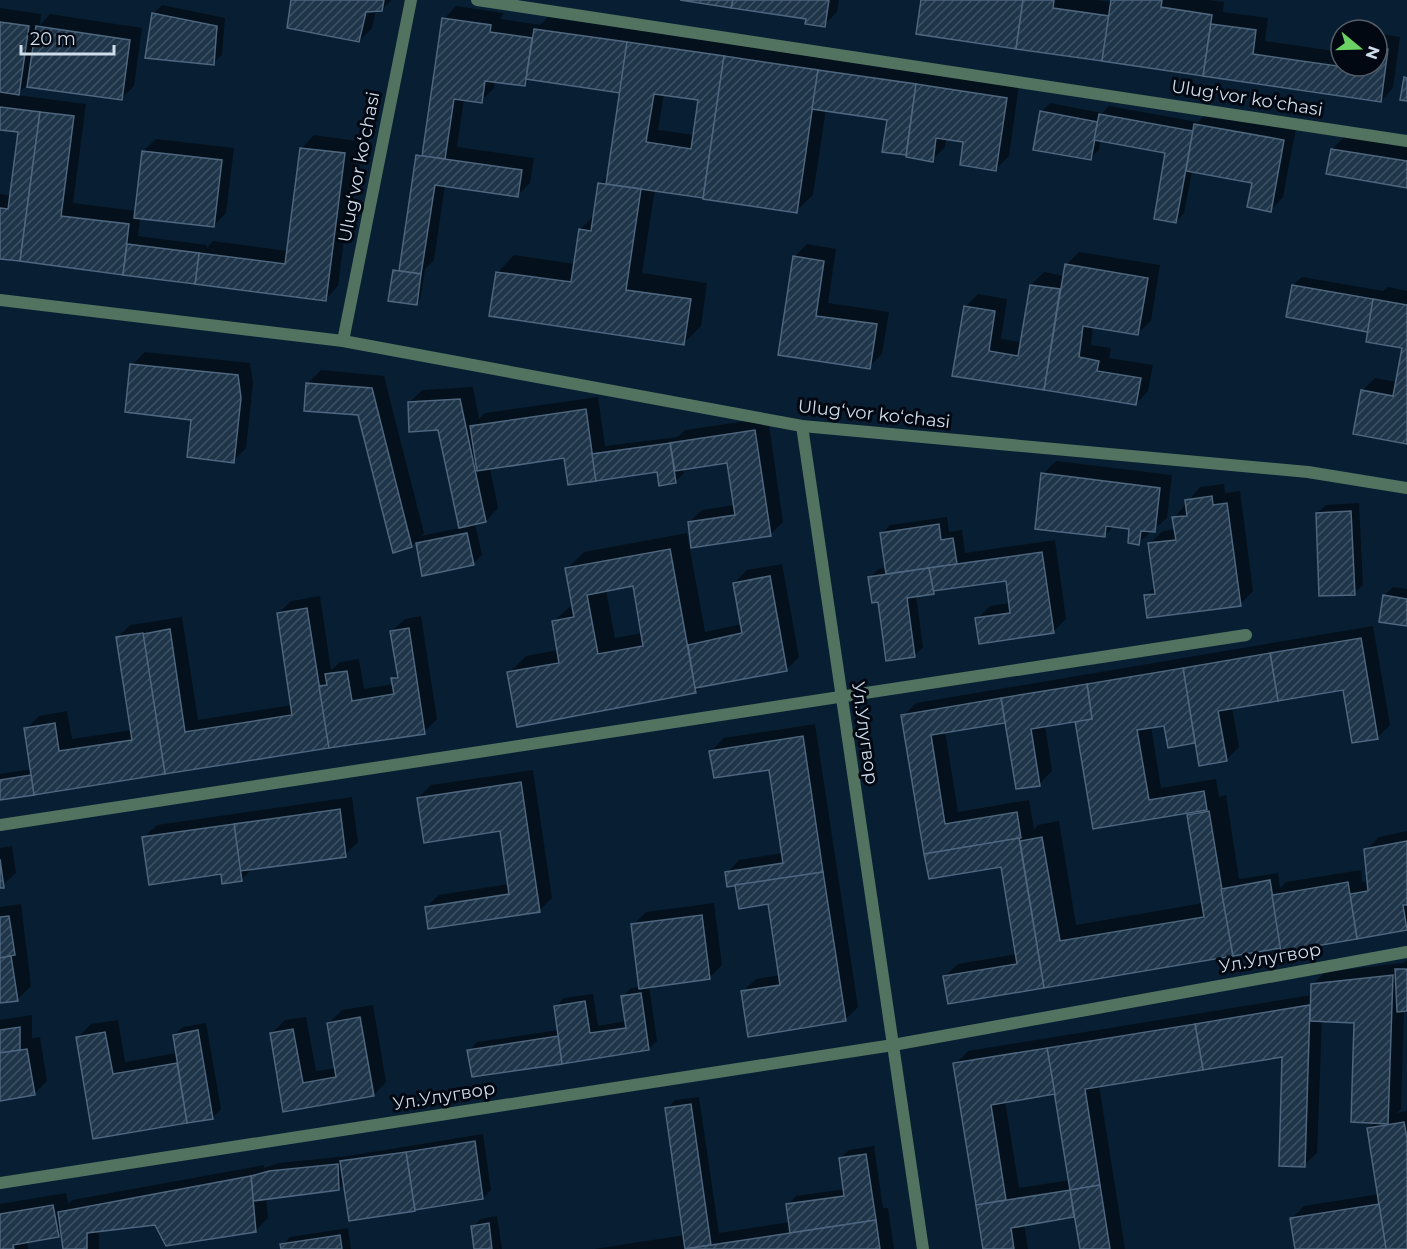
<svg xmlns="http://www.w3.org/2000/svg" width="1407" height="1249" viewBox="0 0 1407 1249" font-family="Montserrat,sans-serif">
<defs>
<pattern id="building-hatch" width="6" height="6" patternUnits="userSpaceOnUse" patternTransform="scale(1.5)"><rect width="6" height="6" fill="#1e354a"/><path d="M-1 1l2-2M0 6l6-6M5 7l2-2" fill="none" stroke="#3e5264"/></pattern>
</defs>
<rect width="100%" height="100%" fill="#081f33"/>
<g fill="#0007" fill-rule="evenodd">
<polygon points="293,0 391,0 382,10 376,10 372,28 359,41"/>
<polygon points="691,0 839,0 837,12 824,25 808,18"/>
<polygon points="923,0 1095,0 1113,2 1113,0 1208,0 1224,2 1223,12 1268,18 1265,41 1341,52 1341,66 1377,66 1377,39 1382,34 1400,37 1393,88 1381,101 918,33"/>
<polygon points="162,5 225,18 222,55 213,63 147,57 154,13"/>
<path d="M456,6l47,7 -2,6 39,6 8,-8 471,68 -10,71 -13,13 -31,-29 -19,-2 -1,9 -13,13 -48,-9 4,-32 -62,-10 -13,86 -17,16 -90,-18 -3,3 -48,-7 -13,84 65,10 -6,43 -17,17 -193,-28 7,-43 16,-17 61,9 5,-34 15,-16 5,-30 9,-10 12,-83 -90,-13 -7,7 -29,-4 -1,7 -13,13 -17,-2 -7,48 77,11 -4,25 -13,13 -72,-11 -11,75 -9,9 -5,31 -3,4 -23,-33 7,-4 16,-111 8,-8 19,-129zM664,94l36,5 -5,36 -37,-5z"/>
<polygon points="0,8 41,14 40,25 50,14 142,28 134,86 121,99 27,85 17,95 86,104 73,203 137,211 143,151 156,139 234,148 226,213 213,226 140,218 138,236 207,245 207,248 213,241 288,251 302,148 314,135 357,141 338,286 326,299 0,257 0,194 11,196 20,131 0,128"/>
<polygon points="1050,103 1102,113 1109,106 1198,122 1208,112 1296,128 1283,197 1271,210 1253,182 1192,171 1184,213 1176,222 1167,152 1100,140 1099,150 1090,159 1041,112"/>
<polygon points="1345,136 1407,147 1407,186 1332,149"/>
<polygon points="807,244 836,249 828,303 889,312 882,354 869,367 780,354 794,257"/>
<polygon points="1079,252 1160,265 1151,321 1138,333 1093,326 1091,345 1111,348 1109,358 1153,365 1148,391 1136,404 954,374 965,307 978,294 1007,299 1001,339 1022,342 1031,285 1044,272 1064,276 1066,265"/>
<polygon points="1302,277 1383,291 1388,287 1407,291 1407,443 1362,391 1375,378 1397,382 1404,347 1293,285"/>
<polygon points="145,352 250,363 253,384 246,448 233,461 193,418 132,365"/>
<polygon points="321,370 384,376 424,533 421,536 460,528 439,428 409,403 422,390 473,387 479,419 485,413 598,397 605,446 678,437 685,430 768,418 783,522 770,535 689,522 702,510 735,505 729,462 683,469 684,473 675,482 658,470 566,456 490,468 498,508 486,521 475,523 482,555 473,564 424,574 417,541 411,546 359,414 308,383"/>
<polygon points="1056,461 1172,475 1167,518 1138,543 1131,528 1114,526 1105,535 1043,474"/>
<polygon points="1224,484 1225,493 1240,491 1253,591 1240,604 1146,596 1155,586 1150,543 1163,531 1176,529 1174,518 1200,487"/>
<polygon points="1359,503 1363,585 1354,593 1317,513 1326,505"/>
<polygon points="947,517 949,532 962,530 965,553 1055,540 1066,619 1053,632 977,619 990,606 1010,603 1007,579 936,589 933,593 916,595 923,647 914,656 879,601 870,577 879,569 886,568 882,533 890,525"/>
<path d="M687,533l18,99 37,-8 -8,-41 13,-13 35,-6 17,93 -13,13 -84,15 -6,7 -187,-19 17,-17 32,-6 -5,-28 20,-18 -6,-35 17,-17zM634,584l8,49 -27,5 -9,-48z"/>
<polygon points="1393,587 1407,589 1407,624 1384,596"/>
<polygon points="320,596 331,670 340,662 359,659 364,689 394,684 393,679 399,673 392,631 405,619 421,616 437,719 424,732 0,798 0,774 32,769 26,729 39,716 67,711 72,739 132,730 117,638 130,625 182,617 198,720 292,705 278,614 291,601"/>
<path d="M1373,626l17,99 -13,13 -33,-50 -112,19 7,40 -13,13 -30,-19 -27,5 -4,-22 -14,2 10,62 55,-9 3,18 7,-2 13,84 39,-6 2,15 6,-6 75,-12 1,12 7,-1 -3,-31 13,-13 28,-6v98l-125,21v-3l-332,56 -5,-27 13,-12 59,-10 -15,-89 -72,13 -27,-162 13,-13zM1076,720l18,107 100,-16 -5,5 14,87 -127,22 -17,-104 -21,4 -4,4 -5,-29 -71,12 -13,-81 61,-10 33,63 13,-13 -7,-46z"/>
<polygon points="815,724 858,1007 845,1020 743,991 756,979 780,975 769,903 737,884 727,873 739,860 783,853 770,768 711,751 724,738"/>
<polygon points="533,770 552,898 539,911 426,907 439,895 509,884 501,829 418,798 431,785"/>
<polygon points="352,797 358,842 345,855 253,868 241,880 144,837 157,825"/>
<polygon points="12,846 16,873 0,887 0,848"/>
<polygon points="714,903 722,965 709,978 649,986 657,1041 649,1049 473,1076 469,1051 477,1042 559,1030 555,1007 564,998 593,994 598,1026 626,1021 623,996 631,988 641,987 633,925 646,912"/>
<polygon points="21,904 31,986 18,999 0,1002 0,907"/>
<path d="M1407,960v50h-3l-3,99 -4,4 10,-2v138h-111l-5,-30 13,-13 75,-12 -10,-66 6,-6 -19,-101 -34,-1 -5,133 -13,12 -20,-110 -185,30 26,164h-44l-5,-33 -52,8 4,25h-44l-29,-185 13,-13 344,-56v-10l13,-13 78,-9zM1056,1093l14,87 -51,8 -14,-87z"/>
<polygon points="373,1005 386,1082 374,1095 285,1110 272,1033 285,1020 306,1017 316,1071 336,1068 329,1023 342,1010"/>
<polygon points="32,1015 32,1038 40,1037 47,1081 34,1094 0,1099 0,1020"/>
<polygon points="118,1020 125,1062 177,1053 174,1035 183,1027 206,1023 221,1109 213,1117 95,1137 78,1037 91,1024"/>
<polygon points="699,1097 719,1233 790,1222 788,1205 796,1196 845,1189 840,1158 849,1150 874,1146 883,1208 888,1208 894,1249 594,1249 685,1235 666,1109 675,1100"/>
<polygon points="483,1134 491,1190 483,1198 350,1219 345,1182 338,1189 266,1198 268,1218 255,1231 156,1224 99,1230 99,1249 64,1249 62,1231 58,1235 27,1241 28,1249 0,1249 0,1204 66,1193 68,1204 72,1200 264,1165 264,1168 279,1163 348,1156"/>
<polygon points="497,1216 502,1249 475,1249 472,1227 481,1219"/>
<polygon points="348,1228 351,1249 282,1249 282,1245 290,1237"/>
</g>
<g fill="url(#building-hatch)" stroke="#4e667e" stroke-width="1.5" fill-rule="evenodd">
<polygon points="291,0 384,0 382,11 366,12 359,42 287,28"/>
<polygon points="680,0 733,0 731,8"/>
<polygon points="733,0 829,0 825,27 805,24 806,19 731,8"/>
<polygon points="921,0 1023,0 1016,49 916,34"/>
<polygon points="1023,0 1054,0 1053,8 1109,16 1102,61 1016,49"/>
<polygon points="1111,0 1162,0 1161,7 1212,15 1203,76 1102,61"/>
<polygon points="152,13 217,26 214,65 145,58"/>
<polygon points="442,18 491,25 490,32 532,38 525,86 485,81 482,103 454,99 445,159 422,156"/>
<polygon points="0,22 29,26 19,95 0,92"/>
<polygon points="1211,24 1256,30 1253,54 1365,70 1365,66 1377,66 1377,47 1388,49 1381,102 1203,76"/>
<polygon points="36,26 130,40 122,100 27,87"/>
<polygon points="534,29 627,42 620,93 526,79"/>
<path d="M627,42l97,14 -21,142 -97,-14zM654,94l44,6 -7,49 -45,-7z"/>
<polygon points="724,56 818,70 797,213 703,199"/>
<polygon points="818,70 916,84 906,155 882,152 887,120 812,109"/>
<polygon points="1404,77 1407,78 1407,101 1400,100"/>
<polygon points="916,84 1007,98 996,171 960,165 963,142 936,138 933,162 906,157"/>
<polygon points="0,107 40,112 20,261 0,259 0,208 8,209 18,132 0,130"/>
<polygon points="1040,111 1098,122 1091,160 1033,150"/>
<polygon points="40,112 74,116 61,216 129,224 123,275 20,261"/>
<polygon points="1099,114 1193,131 1176,223 1154,219 1165,153 1094,140"/>
<polygon points="1194,124 1284,140 1271,212 1247,207 1252,183 1186,171"/>
<polygon points="300,148 345,153 326,301 195,284 199,253 285,264"/>
<polygon points="1331,149 1407,161 1407,188 1326,174"/>
<polygon points="142,151 222,160 214,227 134,218"/>
<polygon points="416,155 522,170 518,197 435,185 421,274 399,271"/>
<polygon points="598,183 641,189 626,290 691,299 684,345 489,316 496,272 571,282 579,229 591,231"/>
<polygon points="127,244 199,253 195,284 123,275"/>
<polygon points="793,256 824,261 816,316 877,324 870,369 778,355"/>
<polygon points="1065,264 1148,278 1138,335 1083,326 1079,357 1099,361 1097,371 1141,378 1136,405 1044,390"/>
<polygon points="393,270 421,274 417,305 388,301"/>
<polygon points="1030,285 1060,289 1044,390 952,376 964,306 995,311 989,351 1018,356"/>
<polygon points="1292,285 1373,299 1368,332 1286,317"/>
<polygon points="1373,299 1407,305 1407,444 1353,434 1361,390 1393,396 1402,348 1366,342"/>
<polygon points="130,364 238,375 241,398 234,463 187,457 191,420 125,412"/>
<polygon points="306,383 372,388 412,547 393,553 358,415 304,411"/>
<polygon points="460,399 486,522 459,528 438,430 409,432 408,402"/>
<polygon points="586,409 596,481 568,485 564,458 477,471 470,426"/>
<polygon points="755,430 771,536 691,548 688,522 735,515 727,463 675,471 670,443"/>
<polygon points="670,443 676,483 659,486 657,472 596,481 592,454"/>
<polygon points="1041,473 1160,488 1155,532 1141,531 1139,545 1128,543 1129,529 1106,526 1105,537 1035,529"/>
<polygon points="1212,496 1213,505 1227,503 1241,606 1147,618 1144,595 1155,594 1148,543 1176,540 1172,517 1187,516 1185,500"/>
<polygon points="1351,511 1355,595 1319,596 1316,513"/>
<polygon points="939,524 941,540 953,538 957,564 886,574 880,533"/>
<polygon points="467,533 474,565 422,576 416,543"/>
<path d="M670,549l26,144 -179,34 -10,-55 52,-9 -7,-42 22,-4 -9,-49zM633,586l10,60 -45,8 -11,-59z"/>
<polygon points="1042,552 1054,633 979,644 975,618 1010,613 1006,581 933,591 929,568"/>
<polygon points="929,568 934,594 907,598 915,657 886,661 878,602 872,603 868,577"/>
<polygon points="770,576 787,671 695,688 688,645 742,633 733,583"/>
<polygon points="1383,595 1407,599 1407,626 1379,622"/>
<polygon points="307,608 329,748 165,774 143,634 170,629 185,732 292,715 277,613"/>
<polygon points="409,628 425,734 329,748 319,686 327,685 325,674 347,671 352,701 394,694 391,678 398,678 390,631"/>
<polygon points="143,633 165,774 34,795 24,728 55,723 59,751 132,740 116,637"/>
<polygon points="1361,638 1378,739 1352,743 1343,690 1278,701 1270,653"/>
<polygon points="1270,653 1278,701 1218,711 1227,761 1199,766 1183,668"/>
<polygon points="1183,668 1195,743 1168,748 1164,726 1137,730 1149,800 1204,791 1207,810 1093,829 1075,721 1092,719 1087,684"/>
<polygon points="1087,684 1092,719 1031,729 1040,786 1016,789 1001,698"/>
<polygon points="1001,698 1005,723 931,735 945,824 1017,812 1021,838 924,854 901,715"/>
<polygon points="803,736 823,872 727,887 725,872 783,863 769,770 714,778 709,751"/>
<polygon points="31,775 34,795 0,800 0,780"/>
<polygon points="521,782 540,912 428,929 425,907 509,894 500,831 424,843 417,798"/>
<polygon points="340,809 346,857 240,871 234,824"/>
<polygon points="1209,811 1233,956 1044,988 1020,841 1042,837 1060,941 1204,917 1187,815"/>
<polygon points="234,824 242,881 222,884 221,874 149,885 142,837"/>
<polygon points="1019,838 1044,988 948,1004 943,976 1017,964 1001,867 929,879 924,854"/>
<polygon points="1407,841 1407,905 1403,905 1407,930 1357,939 1350,894 1368,891 1364,849"/>
<polygon points="0,859 4,888 0,888"/>
<polygon points="823,872 846,1021 748,1037 741,991 780,985 768,904 739,909 735,885"/>
<polygon points="1270,880 1281,948 1233,956 1221,889"/>
<polygon points="1348,882 1357,939 1281,952 1272,895"/>
<polygon points="702,915 710,979 639,989 631,924"/>
<polygon points="9,916 15,955 0,958 0,917"/>
<polygon points="11,956 18,1001 0,1003 0,958"/>
<polygon points="1395,969 1407,969 1407,1011 1397,1012"/>
<polygon points="1393,975 1388,1124 1351,1122 1354,1023 1310,1021 1311,984"/>
<polygon points="641,993 649,1050 562,1064 554,1006 585,1001 590,1033 626,1028 621,996"/>
<polygon points="1310,1005 1305,1167 1279,1166 1282,1057 1203,1070 1195,1024"/>
<polygon points="360,1017 374,1096 283,1112 270,1033 293,1029 303,1083 336,1077 327,1023"/>
<polygon points="1195,1024 1203,1070 1085,1089 1100,1185 1070,1190 1047,1048"/>
<polygon points="20,1027 20,1050 0,1053 0,1030"/>
<polygon points="198,1030 213,1119 187,1123 173,1035"/>
<polygon points="105,1032 113,1074 177,1063 187,1123 93,1139 76,1037"/>
<polygon points="558,1036 562,1064 472,1077 467,1050"/>
<polygon points="1047,1048 1055,1094 991,1105 1006,1200 976,1205 953,1063"/>
<polygon points="27,1049 35,1095 0,1101 0,1053"/>
<polygon points="691,1104 711,1245 685,1249 665,1108"/>
<polygon points="1404,1122 1407,1138 1407,1249 1386,1249 1367,1128"/>
<polygon points="475,1141 483,1199 415,1210 406,1152"/>
<polygon points="406,1152 415,1211 349,1221 340,1161"/>
<polygon points="866,1154 876,1220 790,1233 786,1204 844,1196 839,1158"/>
<polygon points="338,1164 339,1190 253,1201 251,1176 269,1171"/>
<polygon points="251,1176 256,1232 166,1246 155,1225 87,1233 87,1249 63,1249 58,1212"/>
<polygon points="1100,1185 1110,1249 1080,1249 1070,1190"/>
<polygon points="1070,1190 1074,1217 1011,1228 1014,1249 983,1249 976,1205"/>
<polygon points="1379,1204 1386,1249 1295,1249 1290,1218"/>
<polygon points="53,1205 59,1237 13,1245 14,1249 0,1249 0,1214"/>
<polygon points="876,1220 880,1249 685,1249"/>
<polygon points="489,1223 492,1249 474,1249 471,1226"/>
<polygon points="340,1235 342,1249 281,1249 280,1244"/>
</g>
<g fill="none" stroke-linecap="round" stroke-linejoin="round">
<g stroke="#527360" stroke-width="12">
<polyline points="477,0 1407,141"/>
<polyline points="0,300 343,341 802,426 1308,472 1407,488"/>
<polyline points="343,341 411,0"/>
<polyline points="802,426 923,1249"/>
<polyline points="0,825 1246,635"/>
<polyline points="0,1183 893,1045 1407,952"/>
</g>
</g>
<g text-anchor="middle" dominant-baseline="central" stroke-width="6" stroke-linejoin="round" paint-order="stroke">
<g font-size="18" fill="#cfdcea" stroke="#020811">
<text transform="translate(1247 98) rotate(9)">Ulugʻvor koʻchasi</text>
<text transform="translate(359 167) rotate(-79)">Ulugʻvor koʻchasi</text>
<text transform="translate(874 414) rotate(6)">Ulugʻvor koʻchasi</text>
<text transform="translate(865 733) rotate(82)">Ул.Улугвор</text>
<text transform="translate(1270 958) rotate(-10)">Ул.Улугвор</text>
<text transform="translate(444 1096) rotate(-9)">Ул.Улугвор</text>
</g>
</g>
<g transform="translate(1359 48) rotate(109)"><circle r="28" fill="#020811" stroke="#545d68" stroke-width="1.5"/>
<path d="M0-4.5L10 22L0 15L-10 22Z" fill="#6ad364"/>
<text y="-9" font-size="16" font-weight="bold" text-anchor="middle" fill="#cfdcea">N</text>
</g>
<path d="M21 45v9h93v-9" fill="none" stroke="#cfdcea" stroke-width="3"/>
<text x="30" y="45" font-size="18" fill="#cfdcea" stroke="#020811" stroke-width="4.5" paint-order="stroke">20 m</text>
</svg>
